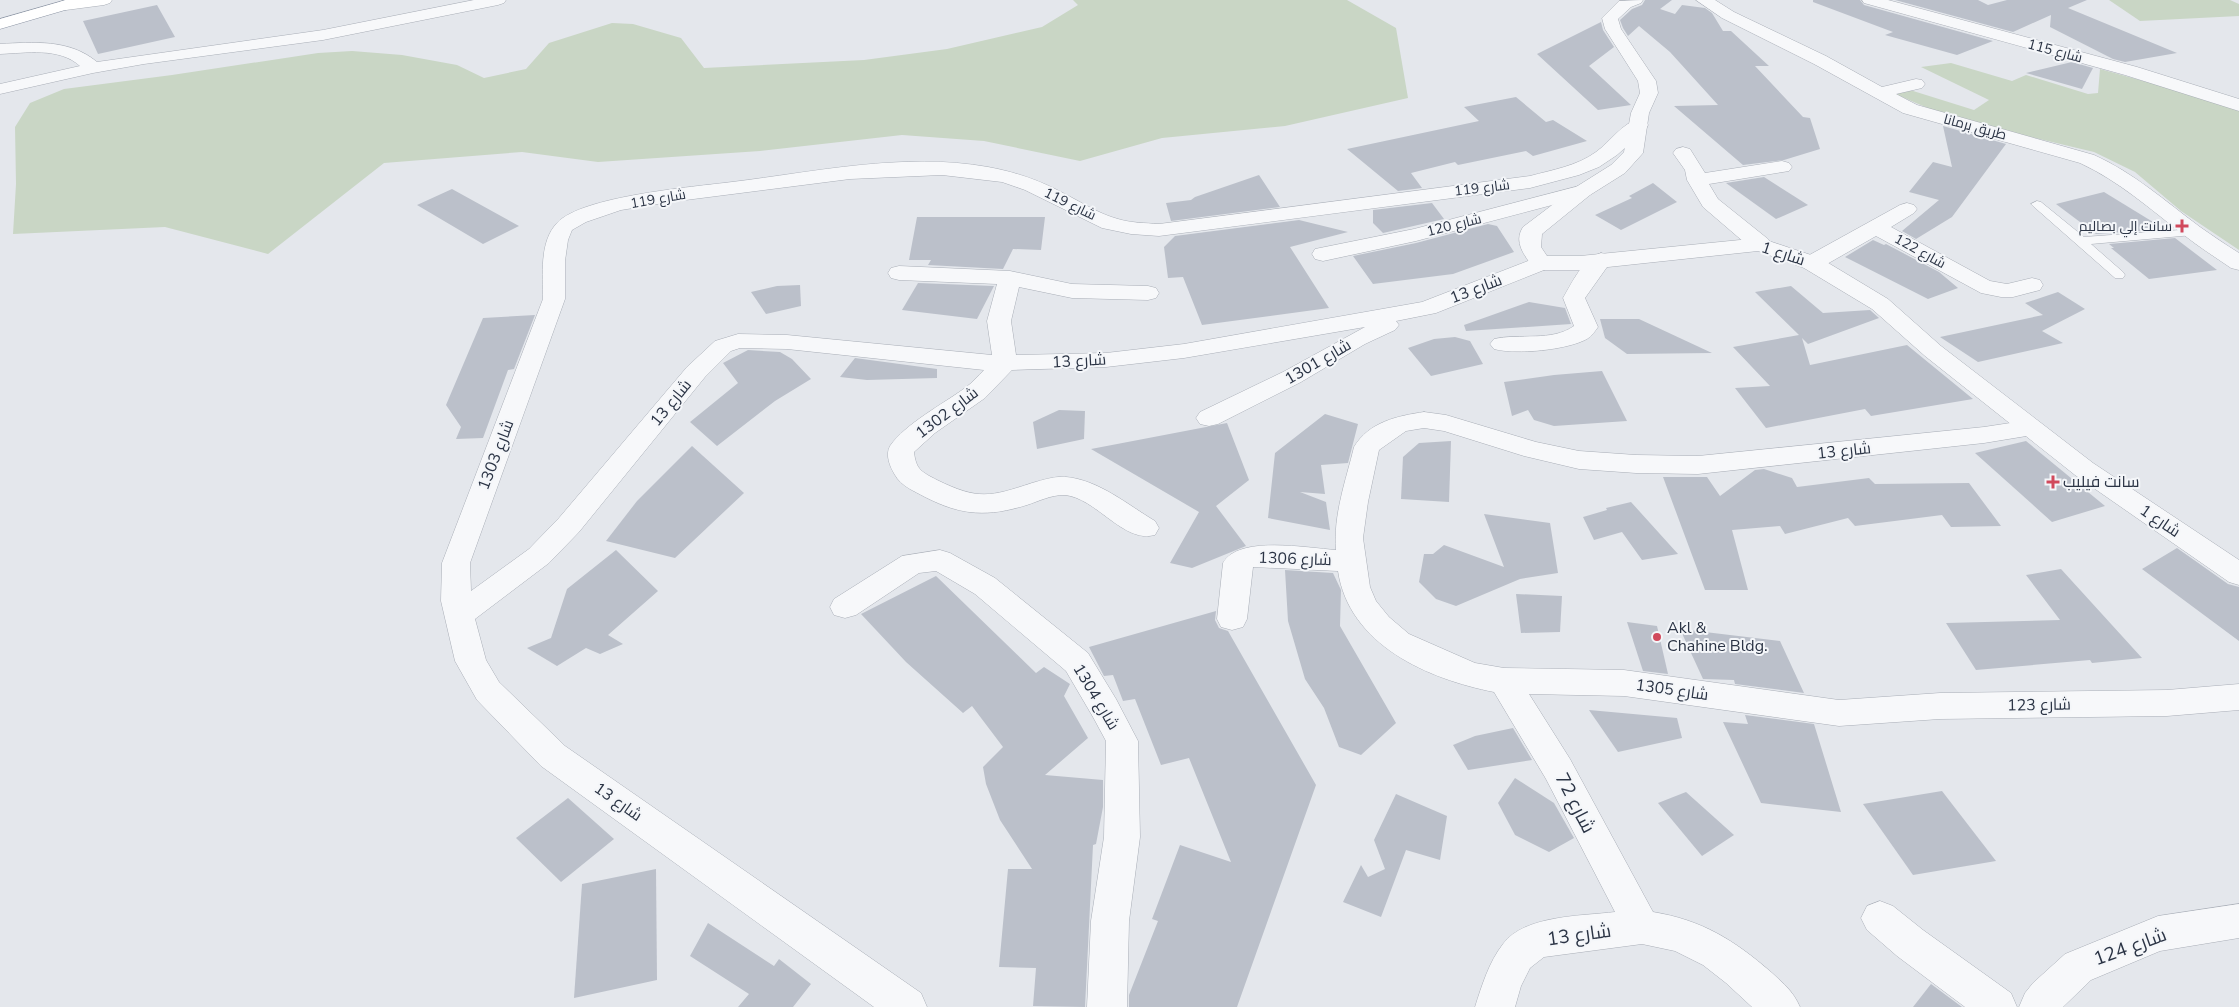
<svg xmlns="http://www.w3.org/2000/svg" width="2239" height="1007" viewBox="0 0 2239 1007" font-family="'Nunito Sans',Cairo,sans-serif">
<rect width="100%" height="100%" fill="#e4e7ec"/>
<g fill="#c9d6c5">
<polygon points="1073,0 1347,0 1396,28 1408,98 1285,126 1162,138 1080,161 984,141 902,135 760,151 598,162 522,152 384,163 268,254 165,227 13,234 16,184 15,127 30,103 64,89 172,75 318,53 352,51 402,55 457,65 484,78 526,69 549,43 612,23 633,24 681,38 704,68 864,60 947,49 1042,27 1078,5"/>
<polygon points="2109,0 2230,0 2239,4 2239,16 2140,21"/>
<polygon points="1951,63 2012,81 2026,75 2088,94 2098,93 2100,69 2209,99 2239,111 2239,250 2181,211 2135,172 2094,152 1951,118 1895,94 1910,90 1974,110 1989,100 1921,67"/>
</g>
<g fill="#bbc0ca">
<polygon points="1645,0 1672,0 1660,9 1675,14 1682,5 1705,8 1712,13 1723,31 1731,31 1769,66 1755,66 1803,117 1810,118 1820,149 1784,160 1743,165 1674,106 1718,105 1670,52 1639,26 1628,36 1623,28 1620,20 1632,9 1642,5"/>
<polygon points="1813,0 1860,0 1864,5 1993,41 1957,55 1885,35 1893,32 1813,2"/>
<polygon points="1895,0 1978,0 1988,5 2007,0 2087,0 2068,8 2177,53 2125,62 2113,59 2050,27 2051,15 2013,32"/>
<polygon points="157,5 175,37 98,54 83,21"/>
<polygon points="1601,22 1603,30 1614,47 1589,66 1631,105 1598,110 1537,54"/>
<polygon points="2072,62 2093,68 2082,89 2026,73"/>
<polygon points="1516,97 1546,122 1553,120 1587,141 1533,156 1526,151 1458,165 1455,162 1411,173 1422,188 1398,191 1347,149 1479,121 1464,107"/>
<polygon points="1943,126 2006,144 1952,217 1916,239 1902,231 1939,200 1909,192 1933,162 1952,167"/>
<polygon points="1259,175 1280,207 1171,221 1166,203 1191,200 1195,197"/>
<polygon points="1764,177 1808,205 1776,219 1726,183"/>
<polygon points="1653,183 1677,202 1621,230 1595,215 1632,198 1629,196"/>
<polygon points="452,189 519,226 483,244 417,205"/>
<polygon points="2104,192 2153,222 2163,229 2096,234 2056,204"/>
<polygon points="1432,203 1444,219 1383,233 1373,223 1373,210"/>
<polygon points="917,217 1045,217 1041,250 1013,249 1003,269 928,265 931,260 909,260"/>
<polygon points="1299,220 1348,232 1290,247 1329,308 1202,325 1183,277 1168,278 1164,247 1175,236"/>
<polygon points="1488,224 1497,226 1514,252 1453,274 1373,284 1353,256 1416,243"/>
<polygon points="2175,238 2217,270 2149,279 2111,248 2114,248 2109,244"/>
<polygon points="1873,240 1884,245 1886,244 1939,272 1958,288 1928,299 1845,257"/>
<polygon points="918,283 994,286 977,319 902,310"/>
<polygon points="800,285 801,306 766,314 751,292 777,286"/>
<polygon points="1791,286 1823,313 1870,310 1879,318 1808,344 1802,338 1810,365 1907,345 1973,399 1871,416 1865,409 1766,428 1735,388 1770,386 1733,347 1799,335 1755,292"/>
<polygon points="2058,292 2085,309 2042,331 2063,343 1978,362 1940,337 2043,315 2025,303"/>
<polygon points="1529,302 1565,308 1571,324 1466,331 1464,325"/>
<polygon points="535,315 514,369 508,370 483,438 456,439 461,427 446,405 483,318"/>
<polygon points="1600,319 1639,319 1712,353 1627,354 1605,338"/>
<polygon points="1455,337 1470,341 1483,364 1431,376 1408,348 1434,339"/>
<polygon points="748,350 780,352 792,359 811,379 775,401 717,446 690,422 738,383 723,363"/>
<polygon points="855,358 937,369 937,378 867,380 840,377"/>
<polygon points="1602,371 1627,421 1554,426 1534,420 1528,410 1512,416 1504,382 1554,375"/>
<polygon points="1059,410 1085,411 1084,439 1037,449 1033,422"/>
<polygon points="1325,414 1358,424 1348,463 1321,465 1325,494 1300,492 1326,502 1330,530 1268,518 1275,453"/>
<polygon points="1227,423 1249,480 1216,506 1246,546 1192,568 1170,563 1199,512 1091,449"/>
<polygon points="1451,441 1449,502 1401,499 1403,457 1419,443"/>
<polygon points="2026,441 2105,506 2052,522 1975,453"/>
<polygon points="692,446 744,493 675,558 606,541 637,501"/>
<polygon points="1764,469 1792,478 1797,487 1869,478 1875,484 1969,483 2001,526 1951,527 1942,515 1855,526 1848,518 1785,534 1780,526 1732,530 1748,590 1705,590 1663,477 1707,477 1720,496 1755,470"/>
<polygon points="1631,502 1678,554 1642,560 1622,532 1594,540 1583,517 1607,510 1606,508"/>
<polygon points="1484,514 1550,523 1558,573 1520,579 1456,606 1436,599 1419,582 1424,554 1433,554 1444,545 1504,567"/>
<polygon points="2177,548 2228,584 2239,587 2239,641 2142,569"/>
<polygon points="616,550 658,591 608,635 623,644 600,654 586,648 557,666 527,648 551,638 567,589"/>
<polygon points="2061,569 2142,658 2092,663 2090,660 1976,670 1946,623 2060,620 2026,575"/>
<polygon points="1285,570 1333,573 1341,590 1340,626 1396,723 1361,755 1339,747 1324,708 1305,679 1288,621"/>
<polygon points="936,576 1036,673 1044,667 1070,684 1064,696 1088,738 1045,775 1103,780 1103,807 1096,844 1093,845 1085,1007 1033,1006 1036,968 999,967 1008,869 1032,869 1000,820 986,784 983,767 1003,747 972,706 963,713 906,662 861,614"/>
<polygon points="1516,594 1562,596 1560,632 1521,633"/>
<polygon points="1216,611 1215,620 1219,628 1228,631 1316,785 1237,1007 1129,1007 1129,995 1158,921 1152,919 1180,845 1231,862 1189,758 1161,765 1135,699 1123,701 1113,675 1104,676 1089,647"/>
<polygon points="1627,622 1657,626 1668,674 1643,671"/>
<polygon points="1680,629 1780,641 1804,693 1735,684 1734,680 1703,679"/>
<polygon points="1589,710 1677,718 1682,738 1618,752"/>
<polygon points="1745,715 1814,724 1841,812 1761,803 1723,722 1748,724"/>
<polygon points="1513,728 1532,760 1468,770 1453,745 1475,736"/>
<polygon points="1515,778 1554,803 1574,838 1549,852 1515,835 1498,803"/>
<polygon points="1942,791 1996,861 1913,875 1863,804"/>
<polygon points="1686,792 1734,835 1702,856 1658,803"/>
<polygon points="1396,794 1447,816 1440,860 1406,850 1381,917 1343,902 1361,865 1368,877 1385,869 1374,840"/>
<polygon points="568,798 614,839 561,882 516,838"/>
<polygon points="656,869 657,980 574,998 582,884"/>
<polygon points="708,923 774,966 779,959 811,984 793,1007 738,1007 749,994 690,956"/>
<polygon points="1931,984 1962,1007 1913,1007"/>
</g>
<g fill="none" stroke-linecap="round" stroke-linejoin="round">
<defs>
<polygon id="service" points="2037,201 2041,202 2084,237 2193,229 2199,232 2193,235 2091,244 2123,272 2125,275 2123,278 2115,278 2033,206 2031,204"/>
<g id="minor">
<path d="M474,0h32l-2,3 -6,2 -175,35 -179,24 -51,9 -93,21v-10l80,-18c-21,-19 -54,-13 -80,-12v-10c33,-2 70,-5 97,18l226,-32z"/>
<path d="M1696,0h19l19,12 92,44 56,31 34,-8 6,1 3,4 -3,4 -26,6 21,11 177,50c40,18 71,46 106,72 13,9 26,18 39,26v17l-8,-2c-16,-11 -32,-21 -47,-33 -34,-26 -65,-54 -104,-72l-177,-50 -89,-49 -92,-46z"/>
<polygon points="1862,0 1888,0 2137,67 2239,99 2239,111 2125,75 1864,3"/>
<path d="M1639,119l7,2 2,4 -2,4 -29,26 -18,12 -20,8 -49,13 -371,48 -28,-2 -29,-6 -77,-38 -23,-8 -60,-7 -92,4 -180,23 -49,8 -35,12 -14,8 -4,10 -3,21v38l-95,264 1,28 58,-42 30,-31 128,-151 28,-26 23,-7 49,1 205,20 -5,-34 10,-37 -98,-4 -8,-2 -3,-5 3,-5 8,-2 111,5 62,13 76,2 8,2 3,5 -3,5 -8,2 -76,-2 -53,-11 -8,34 5,34 90,-2 78,-9 238,-42 119,-46 8,2 3,5 -3,5 -113,45 -40,8 3,4 -4,5 -30,14 -64,38 -83,42 -9,2 -9,-2 -4,-6 4,-6 83,-40 82,-45 -181,31 -78,9 -94,3 -27,28 -50,35 -21,19c2,18 8,20 23,28 41,20 53,17 95,3 11,-3 23,-7 34,-6 33,3 62,28 89,44l4,7 -4,7c-32,9 -59,-38 -91,-40 -13,0 -25,6 -37,10 -39,12 -65,11 -102,-8 -11,-6 -24,-11 -30,-22 -5,-8 -10,-20 -5,-29 15,-22 53,-42 75,-58 7,-5 13,-12 19,-18l-197,-21 -47,-1 -9,3 -26,26 -126,155 -30,31 -74,56 11,41 13,22 66,64 356,247 6,14h-53l-333,-241 -64,-66 -22,-39 -14,-60 1,-38 101,-264c0,-24 -4,-57 14,-76 25,-27 136,-36 175,-41 83,-10 172,-30 256,-15 27,5 51,13 75,26 18,9 36,21 55,26 13,4 27,4 41,5l371,-48c22,-6 47,-10 66,-24 14,-10 26,-29 43,-33z"/>
<polygon points="1683,147 1690,149 1705,173 1782,161 1789,163 1792,167 1789,171 1709,184 1718,199 1768,239 1771,244 1768,249 1760,250 1752,249 1703,207 1687,180 1685,170 1673,153 1676,149"/>
<polygon points="1583,185 1590,187 1593,191 1590,195 1416,241 1323,261 1315,259 1312,254 1315,249 1414,229"/>
<polygon points="1907,203 1914,205 1917,209 1914,213 1891,227 1990,281 2007,284 2032,278 2040,280 2043,285 2040,290 2013,297 2001,297 1981,293 1876,236 1820,268 1812,270 1804,268 1801,263 1804,258 1900,205"/>
<path d="M1601,253l8,2 3,5 -27,38 13,29c-3,4 -6,9 -11,12 -20,11 -71,16 -93,10l-4,-5 4,-5c25,-6 58,3 80,-13l-11,-28c9,-15 20,-40 38,-45z"/>
<path d="M1424,412l22,3 90,27 43,9 57,4 62,1 286,-29 46,-7 9,2 4,6 -4,6 -55,9 -286,31 -62,-1 -57,-4 -55,-13 -80,-25 -20,-3 -18,3 -27,19 -11,52 -5,36 7,49 6,14 13,16 20,17 66,29 29,5 120,2 215,30 101,-7 227,-3 72,-6v26l-72,6 -227,3 -101,7 -215,-30 -95,-2 41,65 83,153c49,8 81,28 118,60 13,12 22,19 29,35h-48l-26,-24 -23,-18 -28,-14 -33,-7 -98,13 -14,11 -9,18 -6,21h-40c7,-22 14,-45 28,-63 21,-29 80,-28 112,-32l-69,-133 -52,-87c-66,-13 -145,-47 -156,-121l-85,-4 -6,52 -4,8 -11,3 -11,-3 -4,-8 6,-56c15,-28 84,-15 113,-13 -3,-35 10,-70 18,-103 15,-25 43,-31 70,-35z"/>
<polygon points="940,550 950,553 995,578 1088,653 1116,699 1138,741 1140,837 1129,921 1127,1007 1087,1007 1091,921 1104,837 1106,741 1093,717 1066,671 975,594 936,571 919,573 856,615 845,618 834,615 830,607 834,599 902,556"/>
<polygon points="1880,901 1893,906 1923,930 2011,993 2017,1007 1965,1007 1897,956 1867,930 1861,918 1867,906"/>
<polygon points="2239,904 2239,938 2160,951 2091,980 2063,1007 2019,1007 2025,993 2033,983 2065,954 2158,916"/>
</g>
<path id="tertiary" d="M1643,0l-2,3 -10,4 -13,12 3,10 35,52 2,12 -9,20 -6,40 -18,20 -35,22 -48,39 -1,13 6,9h33l180,-18 60,20 68,41 53,47 152,117 146,97v25l-10,-3 -154,-107 -150,-119 -53,-47 -68,-41 -46,-17 -178,19h-39l-8,-2c-8,-13 -20,-25 -10,-41l53,-40 35,-22 13,-13 7,-39 9,-20 -2,-12 -33,-52 -3,-11 17,-17z"/>
<polygon id="secondary" points="66,0 112,0 110,3 104,5 66,10 60,8 58,5 60,2"/>
<polygon id="motorway" points="66,0 72,2 74,5 72,8 0,29 0,19"/>
</defs>
<use href="#service" stroke="#a9aeb7" stroke-width="1"/>
<use href="#minor" stroke="#a9aeb7" stroke-width="1"/>
<use href="#tertiary" stroke="#a9aeb7" stroke-width="1"/>
<use href="#secondary" stroke="#a9aeb7" stroke-width="1"/>
<use href="#motorway" stroke="#8b94a3" stroke-width="1"/>
<use href="#service" fill="#f7f8fa" fill-rule="evenodd"/>
<use href="#minor" fill="#f7f8fa" fill-rule="evenodd"/>
<use href="#tertiary" fill="#f7f8fa" fill-rule="evenodd"/>
<use href="#secondary" fill="#fff" fill-rule="evenodd"/>
<use href="#motorway" fill="#fff" fill-rule="evenodd"/>
</g>
<g fill="#d1495c" stroke="#f4f6f9" stroke-width="2">
<path d="M2179.5 218.5h5v5h5v5h-5v5h-5v-5h-5v-5h5z"/>
<path d="M2050.5 474.5h5v5h5v5h-5v5h-5v-5h-5v-5h5z"/>
<circle cx="1657" cy="637" r="5"/>
</g>
<g text-anchor="middle" dominant-baseline="central" stroke-width="4" stroke-linejoin="round" paint-order="stroke">
<g font-size="14" fill="#2b3445" stroke="#f4f6f9">
<text transform="translate(2055 51) rotate(15)">شارع 115</text>
<text transform="translate(1975 127) rotate(15)">طريق برمانا</text>
<text transform="translate(1482 188) rotate(-7)">شارع 119</text>
<text transform="translate(658 199) rotate(-10)">شارع 119</text>
<text transform="translate(1070 204) rotate(26)">شارع 119</text>
<text transform="translate(1454 225) rotate(-14)">شارع 120</text>
<text transform="translate(1920 251) rotate(29)">شارع 122</text>
</g>
<g font-size="14" fill="#2b3445" stroke="#f4f6f9" text-anchor="end">
<text x="2172" y="226">سانت إلي بصاليم</text>
</g>
<g font-size="16" fill="#2b3445" stroke="#f4f6f9">
<text transform="translate(1783 254) rotate(18)">شارع 1</text>
<text transform="translate(1476 289) rotate(-21)">شارع 13</text>
<text transform="translate(1079 361) rotate(-3)">شارع 13</text>
<text transform="translate(1318 362) rotate(-30)">شارع 1301</text>
<text transform="translate(671 403) rotate(-51)">شارع 13</text>
<text transform="translate(947 413) rotate(-37)">شارع 1302</text>
<text transform="translate(1844 451) rotate(-6)">شارع 13</text>
<text transform="translate(496 455) rotate(-69)">شارع 1303</text>
<text transform="translate(2160 521) rotate(34)">شارع 1</text>
<text transform="translate(1295 559) rotate(2)">شارع 1306</text>
<text transform="translate(1672 690) rotate(8)">شارع 1305</text>
<text transform="translate(1096 697) rotate(59)">شارع 1304</text>
<text transform="translate(2039 705) rotate(-1)">شارع 123</text>
<text transform="translate(618 802) rotate(35)">شارع 13</text>
</g>
<g font-size="16" fill="#2b3445" stroke="#f4f6f9" text-anchor="start">
<text x="2063" y="482">سانت فيليب</text>
<text x="1667" y="628">Akl &amp;<tspan x="1667" dy="18">Chahine Bldg.</tspan></text>
</g>
<g font-size="19" fill="#2b3445" stroke="#f4f6f9">
<text transform="translate(1575 803) rotate(63)">شارع 72</text>
<text transform="translate(1579 935) rotate(-8)">شارع 13</text>
<text transform="translate(2130 947) rotate(-20)">شارع 124</text>
</g>
</g>
</svg>
